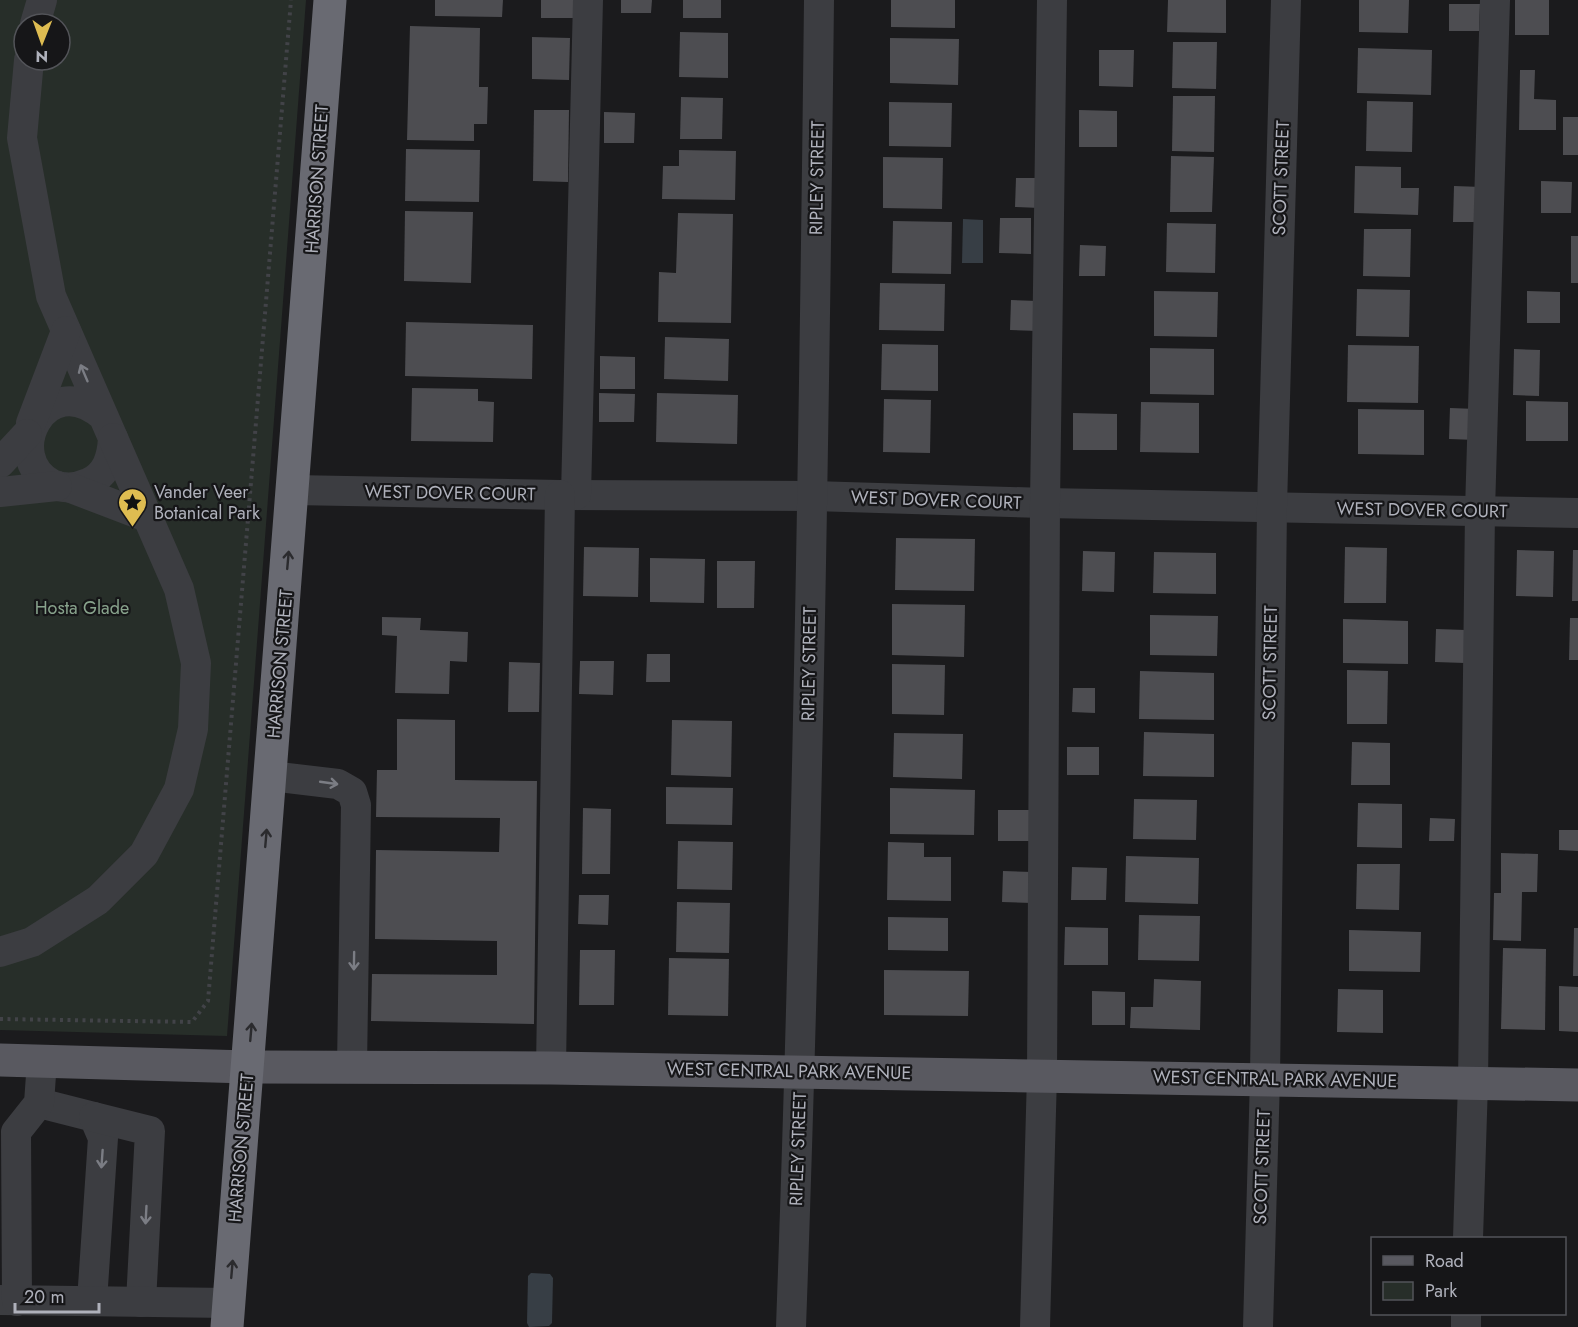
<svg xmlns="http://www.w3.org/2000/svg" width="1578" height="1327" viewBox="0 0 1578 1327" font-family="Jost,sans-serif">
<rect width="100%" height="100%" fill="#1b1b1d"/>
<path fill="#272e29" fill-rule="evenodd" d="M0,0h306l-79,1036 -227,-6zM24,24h36v36h-36z"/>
<g fill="#373e45">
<polygon points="963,219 983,220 983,263 962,263"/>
<polygon points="531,1273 550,1274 553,1278 552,1323 549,1326 529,1327 527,1323 528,1276"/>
</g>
<g fill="#4d4d51">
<polygon points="435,0 503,0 502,17 435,16"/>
<rect x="541" y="0" width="35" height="18"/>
<polygon points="621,0 652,0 651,13 621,13"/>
<rect x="683" y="0" width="38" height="18"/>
<polygon points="891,0 955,0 955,28 891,27"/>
<polygon points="1168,0 1226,0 1226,33 1167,32"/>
<polygon points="1359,0 1409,0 1408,33 1359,32"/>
<rect x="1515" y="0" width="34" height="35"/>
<polygon points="1449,4 1480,4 1479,31 1449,31"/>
<polygon points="410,26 480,28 479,87 488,87 487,124 474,124 474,141 407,140"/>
<polygon points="680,32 728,33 728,78 679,77"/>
<polygon points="532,37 570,38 569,80 532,79"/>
<polygon points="890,38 959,39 958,85 890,83"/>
<polygon points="1173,42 1217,42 1216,89 1172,88"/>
<polygon points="1358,48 1432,50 1431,95 1357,93"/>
<polygon points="1099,50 1134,50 1133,87 1099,86"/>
<polygon points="1520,70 1535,70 1534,99 1556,100 1556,130 1519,130"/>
<polygon points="1173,96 1215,96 1214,152 1172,151"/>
<polygon points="681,97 723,98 722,139 680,139"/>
<polygon points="1367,101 1413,102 1412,152 1366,151"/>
<polygon points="889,102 952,103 951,147 889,146"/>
<polygon points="534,110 569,110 568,182 533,181"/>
<polygon points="1079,110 1117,111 1117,147 1079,147"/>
<polygon points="604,112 635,113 634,143 604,143"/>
<rect x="1563" y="117" width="15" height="38"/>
<polygon points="406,149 480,150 479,202 405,201"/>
<polygon points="679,150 736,151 735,200 662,199 663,166 679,166"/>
<polygon points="1171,156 1214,157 1212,212 1170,212"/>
<polygon points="883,157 943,158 942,209 883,208"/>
<polygon points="1355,166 1401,167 1401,188 1419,188 1418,215 1354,213"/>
<polygon points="1016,178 1040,178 1040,208 1015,207"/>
<polygon points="1541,181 1572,182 1571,213 1541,213"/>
<polygon points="1454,186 1482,187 1481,222 1453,222"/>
<polygon points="405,211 473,212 471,283 404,281"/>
<polygon points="678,213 733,214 731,323 658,322 659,272 676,273"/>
<polygon points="1000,218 1031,218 1031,254 999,253"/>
<polygon points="893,221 952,222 951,274 892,273"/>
<polygon points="1167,223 1216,224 1215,273 1166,272"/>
<polygon points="1364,229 1411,229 1410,277 1363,276"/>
<rect x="1571" y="236" width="7" height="47"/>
<polygon points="1080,245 1106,246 1105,276 1079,276"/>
<polygon points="880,283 945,284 944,331 879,330"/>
<polygon points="1357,289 1410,290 1409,337 1356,336"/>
<polygon points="1154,291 1218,292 1217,337 1154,336"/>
<polygon points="1527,291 1560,292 1560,323 1527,323"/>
<polygon points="1011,300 1038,301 1038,331 1010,330"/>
<polygon points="406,322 533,325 532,379 405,376"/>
<polygon points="665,337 729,339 728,381 664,379"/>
<polygon points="882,344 938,345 938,391 881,390"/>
<polygon points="1348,345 1419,346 1418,403 1347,402"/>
<polygon points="1150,348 1214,349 1214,395 1150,394"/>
<polygon points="1514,349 1540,350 1539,396 1513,395"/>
<polygon points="600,356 635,357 635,389 600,389"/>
<polygon points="412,388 478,389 478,401 494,402 493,442 411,441"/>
<polygon points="599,393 635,394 634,422 599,422"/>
<polygon points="657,393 738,395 737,444 656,442"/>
<polygon points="884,399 931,400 930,453 883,452"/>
<polygon points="1526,401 1568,402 1568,441 1526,441"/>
<polygon points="1141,402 1199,403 1199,453 1140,452"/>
<polygon points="1450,408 1477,409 1476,440 1449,439"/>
<polygon points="1358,409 1424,410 1424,455 1358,454"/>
<polygon points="1073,413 1117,414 1117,450 1073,450"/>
<polygon points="896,538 975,539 974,591 895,590"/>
<polygon points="584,547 639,548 638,597 583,596"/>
<polygon points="1345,547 1387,548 1386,603 1344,603"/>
<polygon points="1517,550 1554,551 1553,597 1516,596"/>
<polygon points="1573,550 1578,550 1578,601 1572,601"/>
<polygon points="1083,551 1115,552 1114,592 1082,591"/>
<polygon points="1154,552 1216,553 1216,594 1153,593"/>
<polygon points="650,558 705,559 704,603 650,602"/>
<polygon points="717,561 755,561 754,608 717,608"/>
<polygon points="892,604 965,605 964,657 892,655"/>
<polygon points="1150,615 1218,616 1217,656 1150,655"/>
<polygon points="382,617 421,618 420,630 468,632 467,662 450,661 449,694 395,693 397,636 382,635"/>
<polygon points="1570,618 1578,618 1578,660 1569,660"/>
<polygon points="1343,619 1408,621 1408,664 1343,663"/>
<polygon points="1436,629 1466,630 1465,663 1435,662"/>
<polygon points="647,654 670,654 670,682 646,682"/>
<polygon points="580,661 614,661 613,695 579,694"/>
<polygon points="509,662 540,663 539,712 508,712"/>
<polygon points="892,664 945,665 944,715 892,714"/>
<polygon points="1347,670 1388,671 1387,724 1347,724"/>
<polygon points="1140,671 1214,673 1214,720 1139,719"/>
<polygon points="1073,688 1095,688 1095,713 1072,712"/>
<polygon points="397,719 455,720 455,780 537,781 534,1024 371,1021 372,974 497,975 497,941 375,939 376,850 499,852 500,818 376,817 377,770 397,770"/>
<polygon points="672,720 732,721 731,777 671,775"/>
<polygon points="1144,732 1214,734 1214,777 1143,776"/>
<polygon points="894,733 963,734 962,779 893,777"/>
<polygon points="1352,742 1390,743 1390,785 1351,785"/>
<rect x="1067" y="747" width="32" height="28"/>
<polygon points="666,787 733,788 732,825 666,824"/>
<polygon points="890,788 975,790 974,835 890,834"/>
<polygon points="1134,799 1197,800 1196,840 1133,839"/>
<polygon points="1358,803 1402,804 1402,848 1357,847"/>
<polygon points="583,808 611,809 610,874 582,874"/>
<rect x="998" y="810" width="34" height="31"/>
<polygon points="1430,818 1455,819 1454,841 1429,841"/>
<polygon points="1559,830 1578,830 1578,851 1559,850"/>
<polygon points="678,841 733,842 732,890 677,889"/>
<polygon points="888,842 924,843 924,857 951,857 951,901 887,900"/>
<polygon points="1501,853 1538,854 1537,892 1522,892 1521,941 1493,940 1494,893 1501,893"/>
<polygon points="1126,856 1199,858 1198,904 1125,902"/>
<polygon points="1357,864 1400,864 1399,910 1356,909"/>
<polygon points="1072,867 1107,868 1106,900 1071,900"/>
<polygon points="1003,871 1033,872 1032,903 1002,902"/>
<polygon points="579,895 609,895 608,925 578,924"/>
<polygon points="677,902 730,903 729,953 676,952"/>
<polygon points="1139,915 1200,916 1199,961 1138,960"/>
<polygon points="888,917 948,918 948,951 888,950"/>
<polygon points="1065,927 1108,928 1108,965 1064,965"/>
<polygon points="1574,928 1578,928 1578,976 1573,976"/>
<polygon points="1349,930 1421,932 1420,972 1349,971"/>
<polygon points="1503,948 1546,949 1545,1030 1501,1029"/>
<polygon points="580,950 615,950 614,1005 579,1005"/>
<polygon points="669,958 729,959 728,1016 668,1015"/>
<polygon points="884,970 969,971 968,1016 884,1015"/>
<polygon points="1154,979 1201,981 1200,1030 1130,1028 1131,1007 1153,1007"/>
<polygon points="1559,986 1578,987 1578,1032 1559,1031"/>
<polygon points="1338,989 1383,990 1383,1033 1337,1032"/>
<polygon points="1092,991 1125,992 1125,1025 1092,1025"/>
</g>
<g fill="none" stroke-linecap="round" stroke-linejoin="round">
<polyline stroke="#424348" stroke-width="4" stroke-dasharray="3 4.5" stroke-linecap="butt" points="0,1019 192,1022 208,1001 291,0"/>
<g stroke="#3c3d41" stroke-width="30">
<polyline points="35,24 42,0"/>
<path d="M29,60l-7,78 29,158 62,142c-1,19 -6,37 -25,45 -11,5 -24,6 -36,1 -52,-27 -7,-118 51,-68"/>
<polyline points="31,423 66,331"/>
<polyline points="0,463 27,434"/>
<polyline points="71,488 147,517"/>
<polyline points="293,490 560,495 813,496 1045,503 1578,513"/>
<polyline points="0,492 57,486"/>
<polyline points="576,495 588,0"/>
<polyline points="271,776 338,784 352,792 356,805 352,1067"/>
<polyline points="0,952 32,942 98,900 144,854 179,789 193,729 196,663 179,589 113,438"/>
<polyline points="551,1068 560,495"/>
<polyline points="39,1103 94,1117 103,1138 92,1301"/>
<polyline points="94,1117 150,1131 141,1302"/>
<polyline points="1468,1238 1473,1083 1480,511 1495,0"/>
<polyline points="0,1300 229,1303"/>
<polyline points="17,1301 16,1132 39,1103 42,1061"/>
<path d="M791,1327c16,-442 23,-885 28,-1327"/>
<polyline points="1035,1327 1042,1075 1045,503 1052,0"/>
<polyline points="1258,1327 1265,1078 1272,507 1286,0"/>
<polyline points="1466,1327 1466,1314"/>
</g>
<polyline stroke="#595960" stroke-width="33" points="0,1060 248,1067 551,1068 1578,1085"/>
<polyline stroke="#696a72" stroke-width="33" points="227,1327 330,0"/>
</g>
<defs><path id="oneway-shaft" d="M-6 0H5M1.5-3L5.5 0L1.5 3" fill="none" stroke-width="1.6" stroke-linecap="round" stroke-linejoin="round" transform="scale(1.5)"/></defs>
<g stroke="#7b7d84">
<use href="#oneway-shaft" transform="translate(84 373) rotate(-113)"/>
<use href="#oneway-shaft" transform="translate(329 783) rotate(8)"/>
<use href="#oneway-shaft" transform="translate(354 961) rotate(91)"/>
<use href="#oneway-shaft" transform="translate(102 1159) rotate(94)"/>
<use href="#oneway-shaft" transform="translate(146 1215) rotate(93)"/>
</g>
<g stroke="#2b2b2e">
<use href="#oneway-shaft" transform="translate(288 560) rotate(-85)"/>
<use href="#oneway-shaft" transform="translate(266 838) rotate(-85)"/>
<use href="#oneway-shaft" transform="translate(251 1032) rotate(-85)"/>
<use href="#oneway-shaft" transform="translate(232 1269) rotate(-85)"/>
</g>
<defs>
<symbol id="sight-pin" viewBox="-11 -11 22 30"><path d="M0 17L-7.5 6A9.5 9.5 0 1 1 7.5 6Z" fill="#debc51" stroke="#161618"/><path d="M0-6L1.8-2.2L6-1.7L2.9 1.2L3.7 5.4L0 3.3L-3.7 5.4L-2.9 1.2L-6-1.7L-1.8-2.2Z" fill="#111"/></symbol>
</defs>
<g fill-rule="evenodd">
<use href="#sight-pin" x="116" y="486" width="33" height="45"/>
</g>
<g text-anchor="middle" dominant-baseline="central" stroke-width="4.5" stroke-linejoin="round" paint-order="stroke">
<g font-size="18" fill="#afb1bb" stroke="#161618">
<text transform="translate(817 178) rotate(-89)">RIPLEY STREET</text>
<text transform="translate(1281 178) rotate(-88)">SCOTT STREET</text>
<text transform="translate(317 179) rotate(-86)">HARRISON STREET</text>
<text transform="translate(450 493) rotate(1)">WEST DOVER COURT</text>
<text transform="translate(936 500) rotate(2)">WEST DOVER COURT</text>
<text transform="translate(1422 510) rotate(1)">WEST DOVER COURT</text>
<text transform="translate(1270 663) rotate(-89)">SCOTT STREET</text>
<text transform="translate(280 664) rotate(-85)">HARRISON STREET</text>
<text transform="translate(809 664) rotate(-89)">RIPLEY STREET</text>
<text transform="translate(789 1071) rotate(1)">WEST CENTRAL PARK AVENUE</text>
<text transform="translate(1275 1079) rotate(1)">WEST CENTRAL PARK AVENUE</text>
<text transform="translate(241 1148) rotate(-85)">HARRISON STREET</text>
<text transform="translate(798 1149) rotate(-88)">RIPLEY STREET</text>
<text transform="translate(1262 1167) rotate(-88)">SCOTT STREET</text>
</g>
<g font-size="18" fill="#afb1bb" stroke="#161618" text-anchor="start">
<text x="154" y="492">Vander Veer<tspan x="154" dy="21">Botanical Park</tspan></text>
</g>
<g font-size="18" fill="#88a38c" stroke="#161618">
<text x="82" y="608">Hosta Glade</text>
</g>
</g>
<rect x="1371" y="1237" width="195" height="78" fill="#161618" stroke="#535459" stroke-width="1.5"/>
<rect x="1383" y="1256" width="30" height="9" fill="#595960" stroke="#535459" stroke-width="1.5"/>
<text x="1425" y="1267" font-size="18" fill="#afb1bb">Road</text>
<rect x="1383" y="1282" width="30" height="18" fill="#272e29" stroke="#535459" stroke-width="1.5"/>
<text x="1425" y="1297" font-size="18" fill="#afb1bb">Park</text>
<g transform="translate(42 42) rotate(181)"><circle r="28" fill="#161618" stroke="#535459" stroke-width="1.5"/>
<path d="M0-4.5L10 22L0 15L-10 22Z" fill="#debc51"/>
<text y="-9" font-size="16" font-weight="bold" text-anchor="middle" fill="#afb1bb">N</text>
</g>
<path d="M15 1303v9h84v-9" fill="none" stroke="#afb1bb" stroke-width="3"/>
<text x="24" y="1303" font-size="18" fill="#afb1bb" stroke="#161618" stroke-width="4.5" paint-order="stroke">20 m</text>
</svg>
